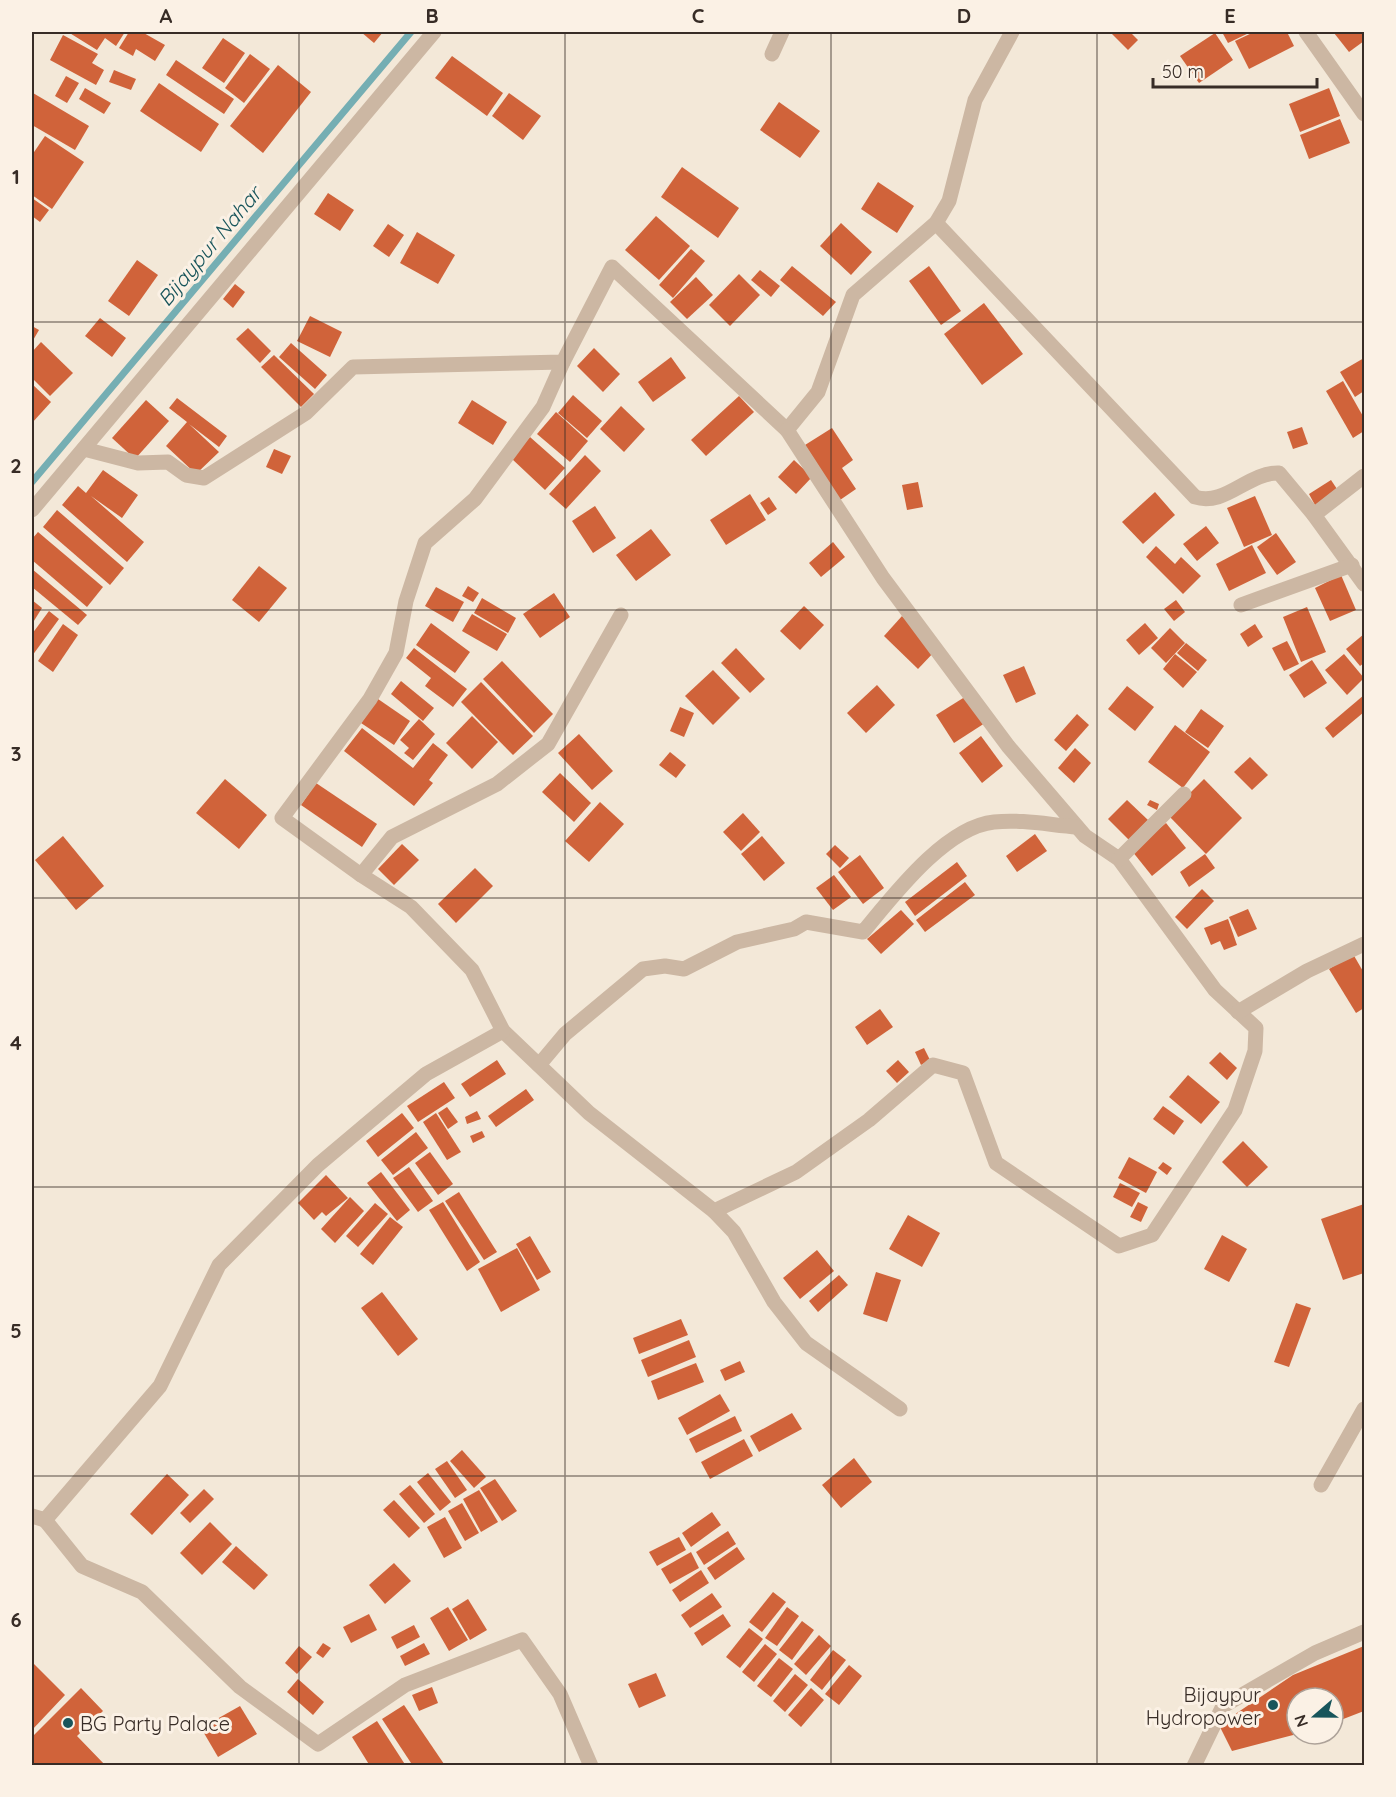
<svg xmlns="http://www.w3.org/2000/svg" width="1396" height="1797" viewBox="0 0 1396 1797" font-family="Quicksand,sans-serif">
<rect width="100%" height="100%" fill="#f3e8d8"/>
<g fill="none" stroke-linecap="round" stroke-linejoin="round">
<polyline stroke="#75aeb3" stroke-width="7" points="32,482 411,32"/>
</g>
<g fill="#d0633a">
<polygon points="68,32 125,32 116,46 105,38 97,50"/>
<polygon points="129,32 142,32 165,45 155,61 136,49 133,56 119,48"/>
<polygon points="361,32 383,32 374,43"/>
<polygon points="1113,32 1130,32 1138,40 1128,50 1111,33"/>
<polygon points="1222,32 1251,32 1228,43"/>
<polygon points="1254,32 1287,32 1294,46 1249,69 1235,41"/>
<polygon points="1336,32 1364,32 1364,41 1349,52 1334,33"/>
<polygon points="1215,33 1233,60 1199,83 1180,56"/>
<polygon points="63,35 98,54 92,63 104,70 96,85 50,60"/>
<polygon points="223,38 245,53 224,83 202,68"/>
<polygon points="250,54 270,69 244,103 225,88"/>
<polygon points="452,56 503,93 487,116 435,78"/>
<polygon points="176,60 234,99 224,114 166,75"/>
<polygon points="278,65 311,92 263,153 230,126"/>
<polygon points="114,70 136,79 131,90 109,82"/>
<polygon points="66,76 79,83 67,103 55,96"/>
<polygon points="159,83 219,124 201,152 140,111"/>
<polygon points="85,88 111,103 104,114 79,99"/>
<polygon points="1329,88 1340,116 1300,132 1289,104"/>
<polygon points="33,93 89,126 75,150 32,125"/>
<polygon points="509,93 541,116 523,140 492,116"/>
<polygon points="779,102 820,131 800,158 760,130"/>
<polygon points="1340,119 1350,143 1309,159 1300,135"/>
<polygon points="45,136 84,162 52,209 32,195 32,155"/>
<polygon points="682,167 739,208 718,238 661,197"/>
<polygon points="878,182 914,206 897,233 861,209"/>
<polygon points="328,193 354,210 340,231 314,214"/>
<polygon points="32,198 49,210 40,222 32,216"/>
<polygon points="656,216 690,246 659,280 625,250"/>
<polygon points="841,223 872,252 851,275 820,246"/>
<polygon points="388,224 404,235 389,257 373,246"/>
<polygon points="417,232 455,255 438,284 400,263"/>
<polygon points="691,249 705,261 673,298 659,285"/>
<polygon points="137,260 158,275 129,316 108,301"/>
<polygon points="792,266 836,302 823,316 780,280"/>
<polygon points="929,266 961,311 941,325 909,281"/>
<polygon points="760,270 780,286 771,297 751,280"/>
<polygon points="739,274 760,295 730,326 709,305"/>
<polygon points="696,277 713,295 687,319 670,302"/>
<polygon points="235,284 245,292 233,308 223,299"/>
<polygon points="984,303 1023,354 982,385 944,334"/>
<polygon points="310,316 342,332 330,357 297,341"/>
<polygon points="100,318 126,338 112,357 85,336"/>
<polygon points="32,326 39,330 32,342"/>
<polygon points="248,328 271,351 260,363 236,339"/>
<polygon points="41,342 73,373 50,396 32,378 32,352"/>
<polygon points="291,343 327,375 315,389 279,357"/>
<polygon points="594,348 620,374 603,392 577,366"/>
<polygon points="274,355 314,394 301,407 261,367"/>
<polygon points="671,357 686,378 653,402 638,382"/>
<polygon points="1364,358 1364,391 1355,397 1340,372"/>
<polygon points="1343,381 1364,418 1364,431 1353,438 1326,391"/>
<polygon points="32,384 51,402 32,423"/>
<polygon points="573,395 602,421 587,438 558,413"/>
<polygon points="739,396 754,412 706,456 691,440"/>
<polygon points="177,398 227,436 219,447 189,424 219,452 196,474 166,446 187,422 169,408"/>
<polygon points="146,400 169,421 135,459 112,438"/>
<polygon points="472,400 507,422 493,445 458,423"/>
<polygon points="621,406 645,429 624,452 600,429"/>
<polygon points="556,412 588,441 570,462 537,434"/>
<polygon points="1302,427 1308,444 1293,449 1287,432"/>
<polygon points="832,428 853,460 842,468 856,489 840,500 805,445"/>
<polygon points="530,437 565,468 545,490 511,458"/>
<polygon points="274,449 291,456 282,474 266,467"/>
<polygon points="585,455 601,471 566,509 549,494"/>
<polygon points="794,460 812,477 796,494 778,477"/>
<polygon points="103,470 138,495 122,518 91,496 144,542 127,562 62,505 78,486 86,493"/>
<polygon points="1331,480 1339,492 1316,507 1309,494"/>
<polygon points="918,482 923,507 907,510 902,485"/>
<polygon points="1155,492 1175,515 1143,544 1122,522"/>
<polygon points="750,494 766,520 726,545 710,520"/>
<polygon points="1255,496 1272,535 1244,547 1227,508"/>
<polygon points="769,497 777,509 768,515 760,503"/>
<polygon points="595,506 616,538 593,553 572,521"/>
<polygon points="57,510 124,568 110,585 43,527"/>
<polygon points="1206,526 1219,543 1197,561 1183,544"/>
<polygon points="651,529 671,555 636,581 616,555"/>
<polygon points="38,532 103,587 87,607 32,560 32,539"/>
<polygon points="1276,533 1296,562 1277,575 1257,547"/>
<polygon points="833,542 845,557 821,577 809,563"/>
<polygon points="1252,545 1266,573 1229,591 1216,564"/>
<polygon points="1156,546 1175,564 1181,557 1201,576 1183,594 1146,557"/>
<polygon points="259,566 287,588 259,622 232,600"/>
<polygon points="32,569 87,615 78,625 32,587"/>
<polygon points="1341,575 1356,610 1330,621 1315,588"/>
<polygon points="468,586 479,593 473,602 462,596"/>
<polygon points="436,587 464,602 453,622 425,606"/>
<polygon points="554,593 570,617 540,638 523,614"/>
<polygon points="482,598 516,618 508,633 474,613"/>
<polygon points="32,600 42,608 32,624"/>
<polygon points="1176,600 1185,612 1174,621 1164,609"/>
<polygon points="804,606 824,625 800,650 780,631"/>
<polygon points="1307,607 1326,652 1301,662 1283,617"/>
<polygon points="49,611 59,619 32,656 32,634"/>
<polygon points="472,614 507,634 497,651 462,631"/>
<polygon points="902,616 936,650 918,669 884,636"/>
<polygon points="431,623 470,652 455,673 416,645"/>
<polygon points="1145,623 1158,638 1139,655 1126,640"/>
<polygon points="63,624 78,635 53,672 38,661"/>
<polygon points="1255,624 1263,637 1248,647 1240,634"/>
<polygon points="1170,628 1185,643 1166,663 1151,648"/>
<polygon points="1364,634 1364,663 1360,666 1346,649"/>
<polygon points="1287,641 1299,664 1284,671 1272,648"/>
<polygon points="1186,643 1207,660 1198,671 1177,653"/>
<polygon points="414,648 467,689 453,707 425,686 431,678 406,658"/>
<polygon points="736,648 765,679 750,693 721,663"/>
<polygon points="1175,654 1197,672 1183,688 1163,669"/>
<polygon points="1344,654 1364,678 1347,695 1325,670"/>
<polygon points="1312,660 1327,683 1304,698 1289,675"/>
<polygon points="502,661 553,714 534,733 483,679"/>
<polygon points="1024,666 1036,694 1016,703 1003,675"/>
<polygon points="713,670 740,698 713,725 685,696"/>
<polygon points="401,681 434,708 423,721 391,694"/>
<polygon points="481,682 533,736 513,755 461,702"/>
<polygon points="877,685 895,705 866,733 847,713"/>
<polygon points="1127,686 1154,707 1135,731 1108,709"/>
<polygon points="968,695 985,723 954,743 936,715"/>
<polygon points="1364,695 1364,712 1333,738 1325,728"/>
<polygon points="378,699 410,721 394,745 361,723"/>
<polygon points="680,707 694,713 684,737 670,731"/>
<polygon points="1201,709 1224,726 1208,748 1185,732"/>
<polygon points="1077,714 1089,725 1066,751 1054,740"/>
<polygon points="472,716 498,742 472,769 446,743"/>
<polygon points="419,719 435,734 413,760 404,753 409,748 400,740"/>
<polygon points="1175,725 1210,752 1183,788 1148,762"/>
<polygon points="362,728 413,768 433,743 448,755 429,780 433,783 414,806 344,751"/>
<polygon points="579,734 613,771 592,790 558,753"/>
<polygon points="981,736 1003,766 982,783 959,753"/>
<polygon points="1075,748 1091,763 1074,783 1058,768"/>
<polygon points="670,752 686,765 676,778 659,765"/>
<polygon points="1250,757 1268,775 1252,790 1234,772"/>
<polygon points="560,773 591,803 574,822 542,792"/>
<polygon points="225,779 267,815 239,849 196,813"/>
<polygon points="1204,779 1242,818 1206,854 1168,815"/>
<polygon points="316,783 377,824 362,847 301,805"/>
<polygon points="1127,800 1148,820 1129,840 1108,819"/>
<polygon points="1150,800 1159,804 1157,810 1147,805"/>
<polygon points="600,802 624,824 589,862 565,841"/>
<polygon points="743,813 760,832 741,851 723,832"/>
<polygon points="1166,823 1186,848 1152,876 1132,851"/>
<polygon points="1035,834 1047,851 1017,872 1006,856"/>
<polygon points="63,836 104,886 76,910 35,860"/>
<polygon points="762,836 785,863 764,881 741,854"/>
<polygon points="402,844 419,860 394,885 378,869"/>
<polygon points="835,845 849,858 840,868 826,854"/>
<polygon points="1205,854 1215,868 1189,887 1180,872"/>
<polygon points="860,855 884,888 863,904 838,872"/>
<polygon points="957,862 967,876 915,916 905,902"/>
<polygon points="475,868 493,886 456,923 438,904"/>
<polygon points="834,875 851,897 833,910 816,888"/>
<polygon points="965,882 975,895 925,932 916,920"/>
<polygon points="1202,889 1214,901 1187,929 1175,917"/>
<polygon points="1248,909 1257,929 1238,937 1229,917"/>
<polygon points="901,910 914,924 881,954 867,939"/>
<polygon points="1228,919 1237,945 1224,950 1220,941 1211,945 1204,928"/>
<polygon points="1353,954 1364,973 1364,1008 1356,1013 1329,969"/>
<polygon points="880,1009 893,1027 867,1045 855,1027"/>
<polygon points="924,1048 930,1060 921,1065 915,1052"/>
<polygon points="1220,1052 1237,1068 1227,1080 1209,1063"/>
<polygon points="497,1060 506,1074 470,1097 461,1084"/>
<polygon points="898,1060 909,1072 897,1083 886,1071"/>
<polygon points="1188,1075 1220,1102 1201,1124 1169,1097"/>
<polygon points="444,1082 455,1098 418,1122 407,1106"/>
<polygon points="526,1089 534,1100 496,1127 488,1116"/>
<polygon points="1163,1106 1184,1121 1174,1135 1153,1119"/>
<polygon points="447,1107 458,1122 448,1129 438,1113"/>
<polygon points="477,1111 481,1119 467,1124 465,1117"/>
<polygon points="402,1113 414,1128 378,1157 366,1141"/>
<polygon points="436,1113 461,1152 447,1160 423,1122"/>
<polygon points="482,1131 485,1137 473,1143 470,1136"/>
<polygon points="416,1132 428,1148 393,1175 381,1160"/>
<polygon points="1243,1141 1268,1167 1247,1187 1222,1162"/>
<polygon points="430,1152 453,1184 438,1195 415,1163"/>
<polygon points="1129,1157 1157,1172 1146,1193 1118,1178"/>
<polygon points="1163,1162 1172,1168 1167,1175 1158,1168"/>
<polygon points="409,1167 433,1201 418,1212 393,1178"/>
<polygon points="381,1172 410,1210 397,1221 367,1183"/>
<polygon points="326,1175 348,1198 326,1216 322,1212 314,1220 298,1203"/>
<polygon points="1120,1183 1140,1193 1132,1207 1113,1197"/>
<polygon points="459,1192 497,1252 484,1260 445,1201"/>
<polygon points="350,1197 364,1211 335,1243 321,1229"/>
<polygon points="443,1202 480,1262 467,1271 429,1210"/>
<polygon points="1138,1202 1148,1207 1141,1222 1130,1217"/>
<polygon points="375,1203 388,1214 358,1247 346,1236"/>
<polygon points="1364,1204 1364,1254 1362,1255 1364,1273 1343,1280 1321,1219"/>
<polygon points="908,1215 940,1233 922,1267 889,1249"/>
<polygon points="390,1217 403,1227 373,1265 360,1254"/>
<polygon points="1222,1235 1247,1249 1229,1282 1204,1269"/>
<polygon points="530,1236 551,1272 537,1280 516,1244"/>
<polygon points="517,1248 540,1290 501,1312 478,1269"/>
<polygon points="817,1250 834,1271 800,1299 783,1278"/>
<polygon points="876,1272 901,1280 887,1322 863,1314"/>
<polygon points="839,1275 848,1285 818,1312 809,1301"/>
<polygon points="382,1292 418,1339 398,1356 361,1308"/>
<polygon points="1296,1303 1311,1308 1289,1367 1274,1362"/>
<polygon points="681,1319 688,1335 639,1354 633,1338"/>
<polygon points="689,1340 696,1357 648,1377 641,1360"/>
<polygon points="740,1361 745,1372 725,1381 720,1370"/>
<polygon points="696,1363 704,1382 658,1400 651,1381"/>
<polygon points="720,1394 730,1411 687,1435 678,1418"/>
<polygon points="792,1413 802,1429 759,1452 750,1436"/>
<polygon points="735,1416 742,1431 696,1453 689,1439"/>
<polygon points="744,1439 753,1456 710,1479 701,1462"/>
<polygon points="462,1450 486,1477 474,1488 450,1461"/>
<polygon points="854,1458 872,1482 841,1508 822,1485"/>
<polygon points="447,1461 467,1490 455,1498 435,1469"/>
<polygon points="428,1473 451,1502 440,1511 417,1482"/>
<polygon points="167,1474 189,1495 152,1535 130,1514"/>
<polygon points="495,1479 517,1511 502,1521 480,1488"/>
<polygon points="410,1485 435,1514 424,1523 399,1494"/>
<polygon points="204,1489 214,1499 190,1523 180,1513"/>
<polygon points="479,1490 498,1522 481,1532 463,1499"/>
<polygon points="394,1500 420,1528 409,1538 383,1510"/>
<polygon points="462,1503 479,1533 465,1541 448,1511"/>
<polygon points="712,1512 721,1525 691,1547 682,1533"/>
<polygon points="445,1517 462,1548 444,1558 427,1527"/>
<polygon points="210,1522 232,1544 202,1575 180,1553"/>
<polygon points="728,1531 736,1544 704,1565 696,1552"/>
<polygon points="679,1537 686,1550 657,1566 649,1552"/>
<polygon points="236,1546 268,1575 254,1590 222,1562"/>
<polygon points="737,1547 745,1559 715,1580 707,1568"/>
<polygon points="691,1552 699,1568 670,1584 661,1569"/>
<polygon points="394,1563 411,1581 385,1604 369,1585"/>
<polygon points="701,1570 709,1583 680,1602 672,1590"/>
<polygon points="773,1592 786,1602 762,1632 749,1622"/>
<polygon points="712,1593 722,1607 690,1628 681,1615"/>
<polygon points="468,1599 487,1630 470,1640 452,1609"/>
<polygon points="448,1607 468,1640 449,1651 430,1618"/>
<polygon points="787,1607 799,1616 777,1646 765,1638"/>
<polygon points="369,1614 377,1630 351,1643 343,1627"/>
<polygon points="723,1614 731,1626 702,1646 694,1633"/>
<polygon points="802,1621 814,1630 792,1660 779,1650"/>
<polygon points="414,1625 420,1637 397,1649 391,1637"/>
<polygon points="749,1628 763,1639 740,1668 726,1657"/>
<polygon points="819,1635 831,1646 806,1675 794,1664"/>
<polygon points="323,1643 331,1648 323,1658 316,1653"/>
<polygon points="424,1643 430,1654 405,1666 400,1656"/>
<polygon points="765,1644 777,1654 754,1682 742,1672"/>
<polygon points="299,1646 312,1657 297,1674 285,1663"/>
<polygon points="1364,1646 1364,1711 1333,1723 1333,1698 1297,1698 1297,1734 1232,1751 1219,1725 1293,1675"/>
<polygon points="833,1650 846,1660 822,1690 810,1680"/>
<polygon points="779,1658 793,1669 771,1697 757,1686"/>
<polygon points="32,1662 65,1695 32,1730"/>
<polygon points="849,1665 862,1676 839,1705 825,1694"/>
<polygon points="656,1673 666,1696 639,1708 628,1684"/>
<polygon points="795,1674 808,1685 785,1712 773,1701"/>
<polygon points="298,1679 324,1702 313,1715 287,1692"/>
<polygon points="432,1687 438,1703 419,1711 412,1695"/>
<polygon points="81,1688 103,1711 77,1736 106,1766 32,1766 32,1737"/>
<polygon points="811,1688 824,1700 801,1727 788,1715"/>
<polygon points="404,1705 444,1764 442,1766 413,1766 382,1719"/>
<polygon points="240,1706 257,1734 218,1757 201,1728"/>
<polygon points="377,1721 406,1766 370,1766 352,1737"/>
</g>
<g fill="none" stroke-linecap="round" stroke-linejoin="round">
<g stroke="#ccb7a3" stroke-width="15">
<polyline points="1306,32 1364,114"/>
<polyline points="772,54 782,32"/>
<path d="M936,223l259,274c30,10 53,-25 84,-24l35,42"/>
<polyline points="84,449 138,463 168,462 186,475 204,478 306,413 353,367 563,362 612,267 787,430 818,392 853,295 936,223 949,201 975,100 1012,32"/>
<polyline points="1364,476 1314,515 1364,584"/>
<polyline points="32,510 434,32"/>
<polyline points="1241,605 1352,565"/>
<polyline points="621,615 548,744 497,784 392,837 361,875 411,907 472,970 503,1031 589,1113 714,1211 796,1172 869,1120 933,1065 963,1073 996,1163 1119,1246 1152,1235 1235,1110 1255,1051 1256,1028 1215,990 1119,859 1085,836 1008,746 883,578 787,430"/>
<polyline points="1119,859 1184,794"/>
<polyline points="361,875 282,818 370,699 396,653 406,601 425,543 475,499 543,407 563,362"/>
<polyline points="1238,1012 1307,971 1364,944"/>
<path d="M539,1065l26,-31 78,-65 22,-3 19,3 53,-27 57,-13 12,-7 57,10c30,-36 82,-105 131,-110 28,-3 56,3 83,5"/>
<polyline points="714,1211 734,1232 774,1302 806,1343 900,1409"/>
<polyline points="1321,1485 1364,1409"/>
<polyline points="32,1516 45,1520 160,1386 219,1265 318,1165 426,1074 503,1031"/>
<polyline points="45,1520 82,1566 142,1592 240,1687 318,1744 405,1685 522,1640 560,1694 591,1766"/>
<polyline points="1194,1766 1223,1706 1315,1653 1364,1632"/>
</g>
</g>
<path fill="none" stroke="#372c26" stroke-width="1.5" stroke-opacity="0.55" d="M299,32v1734M565,32v1734M831,32v1734M1097,32v1734M32,322h1332M32,610h1332M32,898h1332M32,1187h1332M32,1476h1332"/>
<g fill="#18555b" stroke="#fbf1e5" stroke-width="2">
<circle cx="1273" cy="1705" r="6"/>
<circle cx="68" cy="1723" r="6"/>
</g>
<g text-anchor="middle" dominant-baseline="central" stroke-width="6" stroke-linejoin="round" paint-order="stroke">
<g font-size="20" fill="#372c26" stroke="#fbf1e5" text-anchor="end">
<text x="1261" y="1694">Bijaypur<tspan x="1261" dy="23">Hydropower</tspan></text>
<text x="80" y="1723" text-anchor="start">BG Party Palace</text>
</g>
<g font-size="21" font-style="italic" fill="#18555b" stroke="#fbf1e5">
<text transform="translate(209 246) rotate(-50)">Bijaypur Nahar</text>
</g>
</g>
<rect width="1396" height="1797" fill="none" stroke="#fbf1e5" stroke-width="66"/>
<g transform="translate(1315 1716) rotate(250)"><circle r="28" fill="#fbf1e5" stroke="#ada299" stroke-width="1.5"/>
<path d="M0-4.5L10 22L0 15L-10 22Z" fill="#18555b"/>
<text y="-9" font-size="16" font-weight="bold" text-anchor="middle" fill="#372c26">N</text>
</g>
<path d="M1153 78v9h164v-9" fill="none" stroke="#372c26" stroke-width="3"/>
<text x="1162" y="78" font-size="18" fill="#372c26" stroke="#fbf1e5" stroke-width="4.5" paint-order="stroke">50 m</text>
<rect x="33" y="33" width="1330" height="1731" fill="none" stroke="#372c26" stroke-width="2"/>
<g font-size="20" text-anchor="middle" font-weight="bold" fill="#372c26">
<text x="166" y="23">A</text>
<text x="432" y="23">B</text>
<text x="698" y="23">C</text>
<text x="964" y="23">D</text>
<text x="1230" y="23">E</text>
<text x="16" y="184">1</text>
<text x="16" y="473">2</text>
<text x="16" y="761">3</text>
<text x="16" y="1050">4</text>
<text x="16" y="1338">5</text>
<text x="16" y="1627">6</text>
</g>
</svg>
